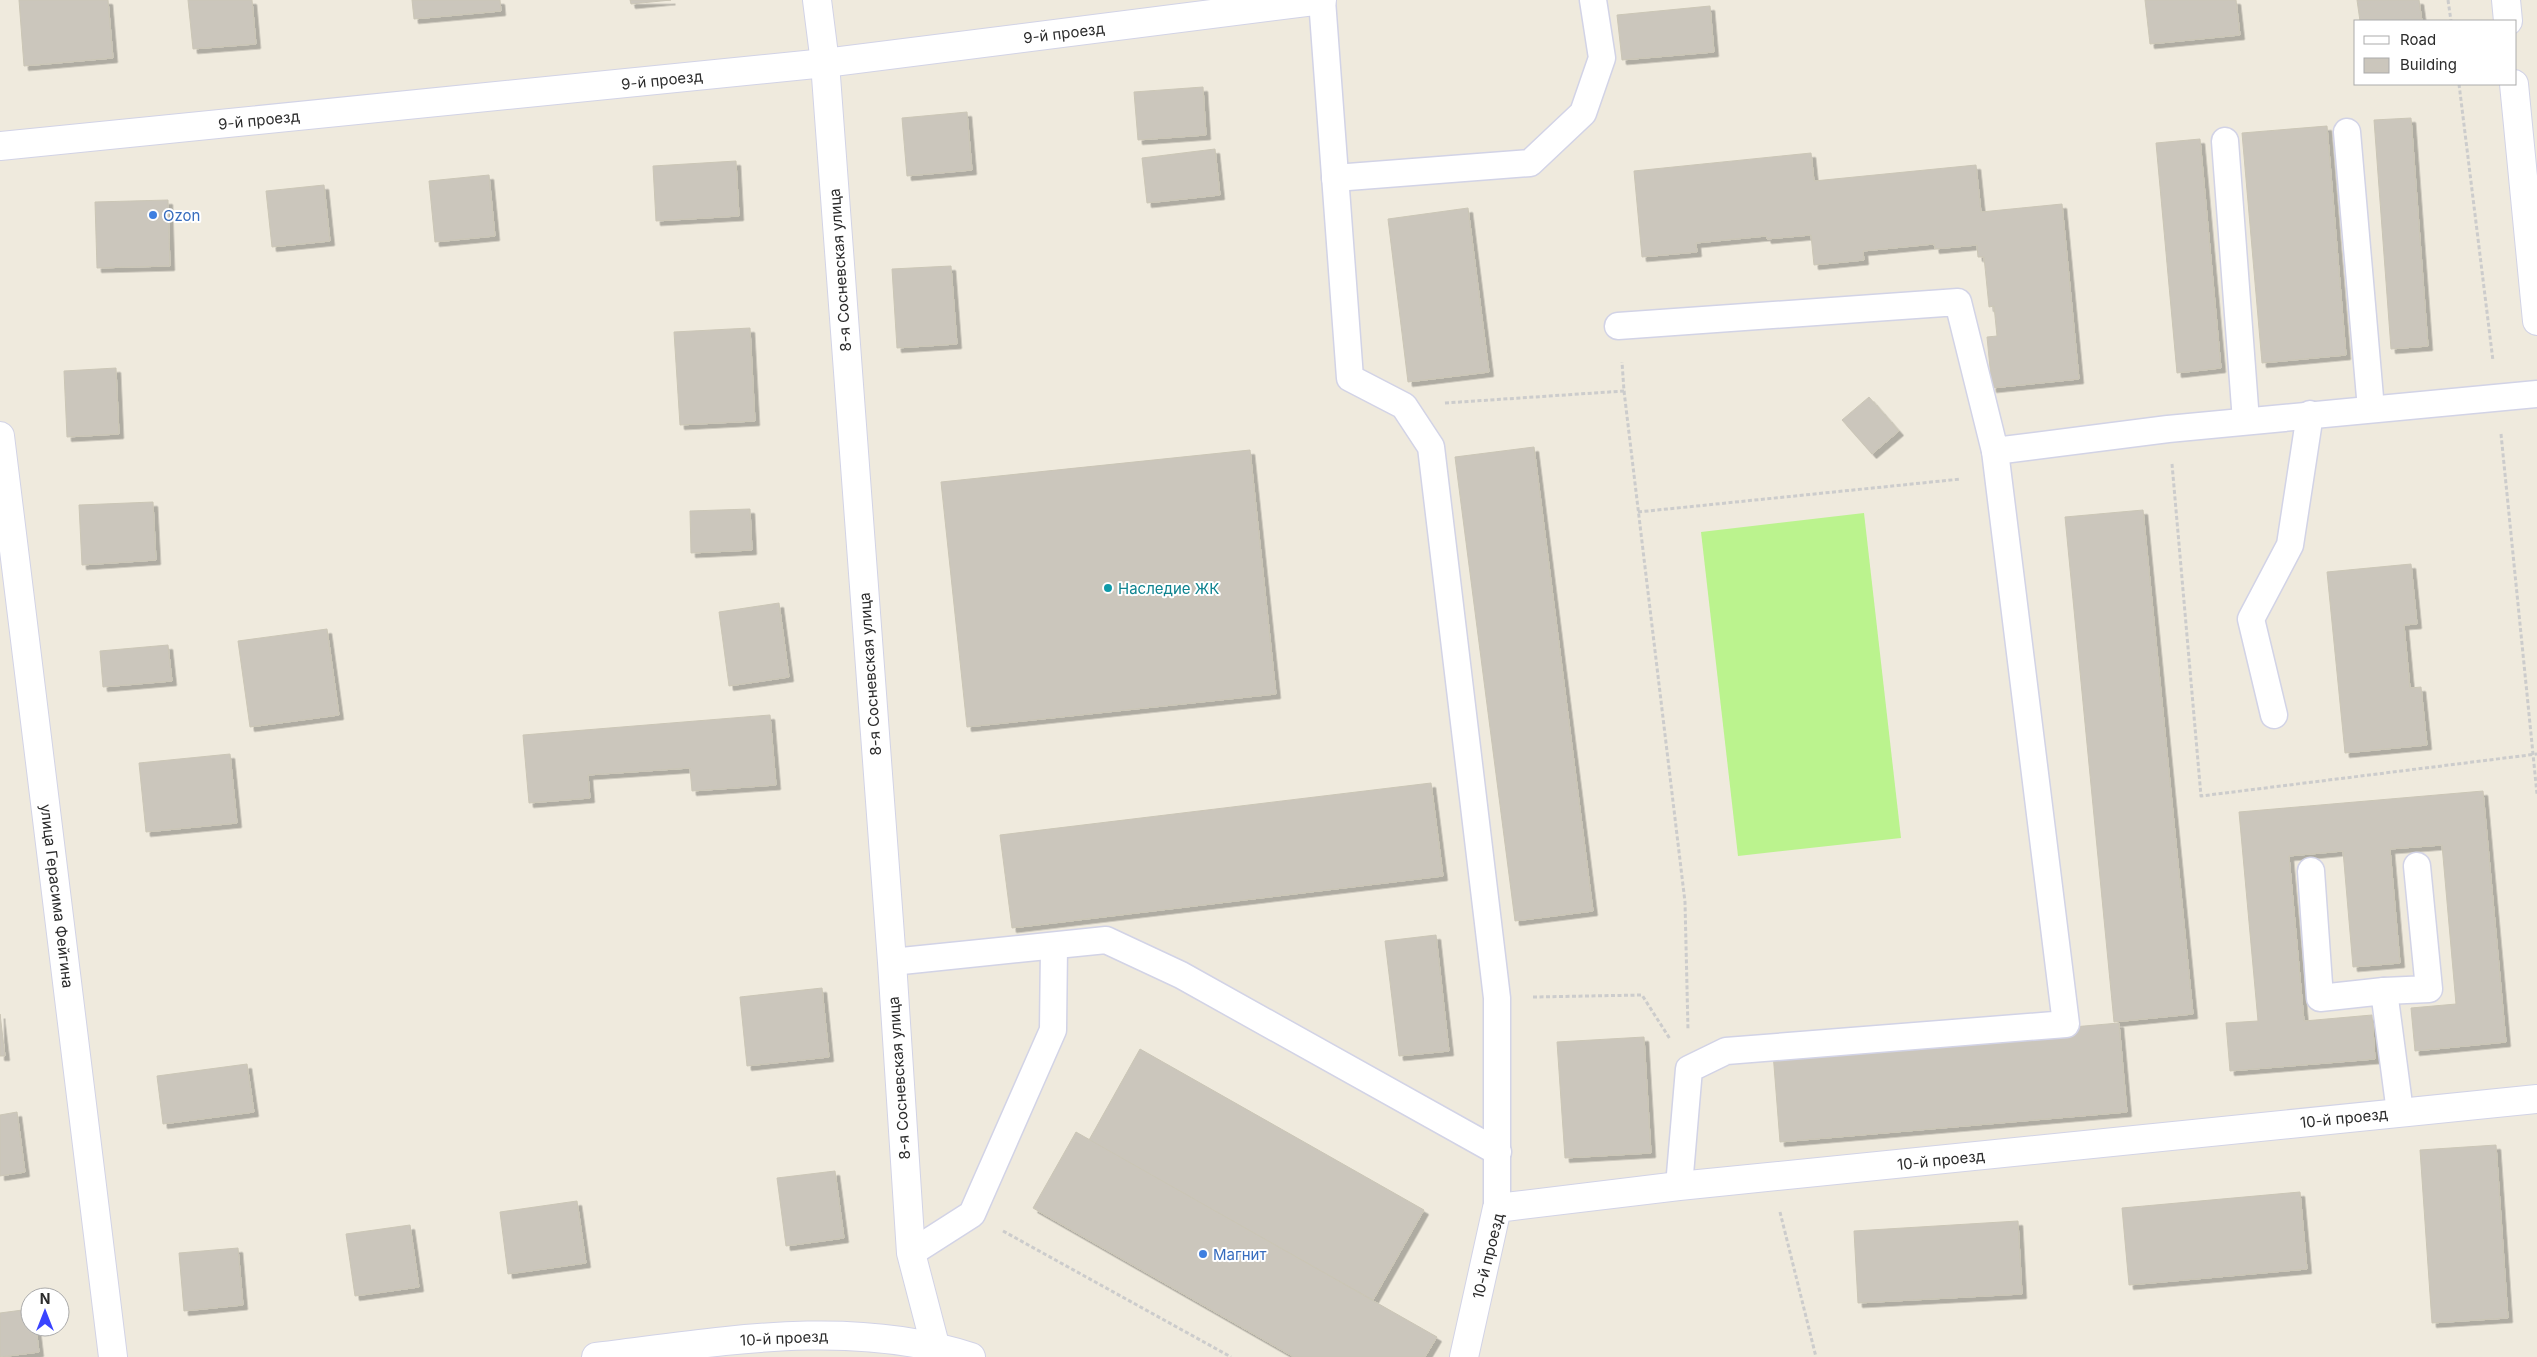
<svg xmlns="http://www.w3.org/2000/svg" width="2537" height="1357" viewBox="0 0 2537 1357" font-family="Inter,sans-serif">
<defs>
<filter id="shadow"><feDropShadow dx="4.5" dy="4.5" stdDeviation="0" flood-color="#0004"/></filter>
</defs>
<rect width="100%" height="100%" fill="#efeadd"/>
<polygon fill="#bbf38e" points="1864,513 1901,838 1738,856 1701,532"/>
<g fill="#cbc6bc" stroke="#cbc6b6" filter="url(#shadow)">
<polygon points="19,0 108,0 113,58 24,66"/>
<polygon points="188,0 252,0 256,44 193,49"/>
<polygon points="412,0 500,0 501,11 414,19"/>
<polygon points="630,0 671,0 631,4"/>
<polygon points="2145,0 2236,0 2240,35 2150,44"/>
<polygon points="2357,0 2419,0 2422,21 2360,21"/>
<polygon points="1710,6 1714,52 1622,60 1617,15"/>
<polygon points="1203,87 1206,135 1138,140 1134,92"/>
<polygon points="967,112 972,170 907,176 902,118"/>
<polygon points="2411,118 2428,346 2391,349 2374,120"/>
<polygon points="2327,126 2346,355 2262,363 2242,133"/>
<polygon points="2200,139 2221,368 2177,373 2156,143"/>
<polygon points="1215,149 1220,195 1147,203 1142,158"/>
<polygon points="1811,153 1814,181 1976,165 1981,212 2062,204 2079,379 1992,388 1987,337 1997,336 1994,306 1989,307 1984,257 1978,257 1977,245 1935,249 1934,244 1863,251 1864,260 1814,265 1811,235 1767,239 1766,236 1696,243 1697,252 1642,257 1634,171"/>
<polygon points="736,161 739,216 656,221 653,166"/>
<polygon points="489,175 495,236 435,242 429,181"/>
<polygon points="324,185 330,241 272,247 266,191"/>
<polygon points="168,200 170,266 97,268 95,202"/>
<polygon points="1468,208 1489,372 1408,382 1388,219"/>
<polygon points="951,266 957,344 897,348 892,269"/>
<polygon points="750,328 755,421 680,425 674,332"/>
<polygon points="116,368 119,434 67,437 64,371"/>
<polygon points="1869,397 1899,431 1872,454 1842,420"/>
<polygon points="1534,447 1593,911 1515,921 1455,457"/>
<polygon points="1250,450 1276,694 967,727 941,482"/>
<polygon points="153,502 156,560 82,565 79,505"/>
<polygon points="750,509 752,550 691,553 690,511"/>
<polygon points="2143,510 2193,1014 2114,1022 2065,517"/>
<polygon points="2411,564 2417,624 2404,625 2410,688 2421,687 2427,745 2345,753 2327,572"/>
<polygon points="779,603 789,677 729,686 719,612"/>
<polygon points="327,629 339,715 250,727 238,641"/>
<polygon points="168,645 172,681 103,687 100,651"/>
<polygon points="770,715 776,785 692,791 690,768 588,775 590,798 529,803 523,735"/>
<polygon points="230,754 237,823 146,832 139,763"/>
<polygon points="1431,783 1443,876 1012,928 1000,835"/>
<polygon points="2483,791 2506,1042 2415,1051 2411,1008 2456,1004 2442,845 2390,849 2400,963 2353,967 2343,851 2289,856 2304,1021 2372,1015 2375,1059 2230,1071 2226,1023 2258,1021 2239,812"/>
<polygon points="1436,935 1449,1051 1399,1056 1385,941"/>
<polygon points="822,988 829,1057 747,1066 740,997"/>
<polygon points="0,1014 5,1056 0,1056"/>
<polygon points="2119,1023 2127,1112 1780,1142 1773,1053"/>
<polygon points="1644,1037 1651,1153 1565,1158 1557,1042"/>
<polygon points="1140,1049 1424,1210 1373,1300 1089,1140"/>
<polygon points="247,1064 254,1112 163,1124 157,1076"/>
<polygon points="17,1112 25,1172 0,1176 0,1115"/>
<polygon points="1076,1132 1437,1337 1425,1357 1294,1357 1033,1208"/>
<polygon points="2496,1145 2508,1318 2432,1323 2420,1150"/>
<polygon points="835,1171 844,1238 786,1246 777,1178"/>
<polygon points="2300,1192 2307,1269 2129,1285 2122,1208"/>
<polygon points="577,1201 586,1263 508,1274 500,1212"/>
<polygon points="2018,1221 2022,1294 1858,1303 1854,1231"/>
<polygon points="410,1225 419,1287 355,1296 346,1234"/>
<polygon points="238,1248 243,1305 184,1311 179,1253"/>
<polygon points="30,1309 30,1327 36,1327 39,1352 0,1357 0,1313"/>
</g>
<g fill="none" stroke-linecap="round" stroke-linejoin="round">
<defs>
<g id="service">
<polyline points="1322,0 1350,378 1404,406 1431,447 1497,998 1497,1208"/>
<polyline points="2347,132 2371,409"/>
<polyline points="2225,141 2246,421"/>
<polyline points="1335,178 1530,163 1583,113 1602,58 1593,0"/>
<polyline points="1618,326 1958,302 1995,451 2168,429 2537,394"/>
<polyline points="2274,715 2251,619 2290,545 2310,414"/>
<polyline points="2311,871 2320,998 2384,991 2400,1112"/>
<polyline points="892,962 1106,940 1181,975 1498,1152"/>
<polyline points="2384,991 2429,989 2417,866"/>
<polyline points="1679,1186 1689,1069 1726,1051 2066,1024 1995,451"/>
<polyline points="911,1253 972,1214 1053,1030 1054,947"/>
</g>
<g id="minor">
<polyline points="817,0 825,63 892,962 911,1253 935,1345"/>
<polyline points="0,146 825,63 1322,0"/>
<polyline points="1464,1357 1497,1208 1679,1186 2537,1099"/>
</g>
<g id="tertiary">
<polyline points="2506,0 2508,21"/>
<polyline points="2514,84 2537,321"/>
<path d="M596,1357c123,-15 254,-40 375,0"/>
</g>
<polyline id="secondary" points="0,436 113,1357"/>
</defs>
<use href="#service" stroke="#d2d3e6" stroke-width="29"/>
<use href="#minor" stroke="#d2d3e6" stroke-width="30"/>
<use href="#tertiary" stroke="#d2d3e6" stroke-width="30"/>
<use href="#secondary" stroke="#d2d3e6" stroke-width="30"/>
<g stroke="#ccc" stroke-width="3" stroke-dasharray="4 2.5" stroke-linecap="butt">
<polyline points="2448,0 2451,21"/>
<polyline points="2459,84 2493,361"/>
<polyline points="1624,391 1685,902 1688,1030"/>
<polyline points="1445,403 1624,391 1622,362"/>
<polyline points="2501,434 2537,794"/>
<polyline points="2172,464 2201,796 2537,754"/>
<polyline points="1638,512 1961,479"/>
<polyline points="1533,997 1642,995 1670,1039"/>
<polyline points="1780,1212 1816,1357"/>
<polyline points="1003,1231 1231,1357"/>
</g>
<use href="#service" stroke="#fff" stroke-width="26"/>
<use href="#minor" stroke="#fff" stroke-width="28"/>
<use href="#tertiary" stroke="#fff" stroke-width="28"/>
<use href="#secondary" stroke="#fff" stroke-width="28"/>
</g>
<g fill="#3f7fe0" stroke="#fff" stroke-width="2">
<circle cx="153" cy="215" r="5"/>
<circle cx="1203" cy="1254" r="5"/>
</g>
<circle fill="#0f9aa8" stroke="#fff" stroke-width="2" cx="1108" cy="588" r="5"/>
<g text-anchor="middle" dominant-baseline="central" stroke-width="4" stroke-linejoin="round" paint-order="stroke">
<g font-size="15" fill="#2c2c2c" stroke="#fff">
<text transform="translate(1064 33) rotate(-7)">9-й проезд</text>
<text transform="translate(662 80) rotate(-6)">9-й проезд</text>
<text transform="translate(259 120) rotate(-6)">9-й проезд</text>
<text transform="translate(840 270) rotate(-94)">8-я Сосневская улица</text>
<text transform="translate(870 674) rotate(-94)">8-я Сосневская улица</text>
<text transform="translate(57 896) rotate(83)">улица Герасима Фейгина</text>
<text transform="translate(899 1078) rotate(-94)">8-я Сосневская улица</text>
<text transform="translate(2344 1118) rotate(-6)">10-й проезд</text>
<text transform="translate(1941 1160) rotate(-6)">10-й проезд</text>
<text transform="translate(1488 1256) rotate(-76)">10-й проезд</text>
<text transform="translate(784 1338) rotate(-3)">10-й проезд</text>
</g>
<g font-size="15" fill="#366cbe" stroke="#fff" text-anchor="start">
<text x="163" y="215">Ozon</text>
<text x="1213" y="1254">Магнит</text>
</g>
<g font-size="15" fill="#0d838f" stroke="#fff" text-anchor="start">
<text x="1118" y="588">Наследие ЖК</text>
</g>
</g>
<rect x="2354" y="20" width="162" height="65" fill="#ffffff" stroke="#ababab"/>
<rect x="2364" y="36" width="25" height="8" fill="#ffffff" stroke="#ababab"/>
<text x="2400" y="45" font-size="15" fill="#2c2c2c">Road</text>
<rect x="2364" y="58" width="25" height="15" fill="#cbc6bc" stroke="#ababab"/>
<text x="2400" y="70" font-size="15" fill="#2c2c2c">Building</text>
<g transform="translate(45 1312)"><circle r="24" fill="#ffffff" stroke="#ababab"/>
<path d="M0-4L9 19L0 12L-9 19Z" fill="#3a44ff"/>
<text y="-8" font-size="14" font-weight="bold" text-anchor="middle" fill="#2c2c2c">N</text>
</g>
</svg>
